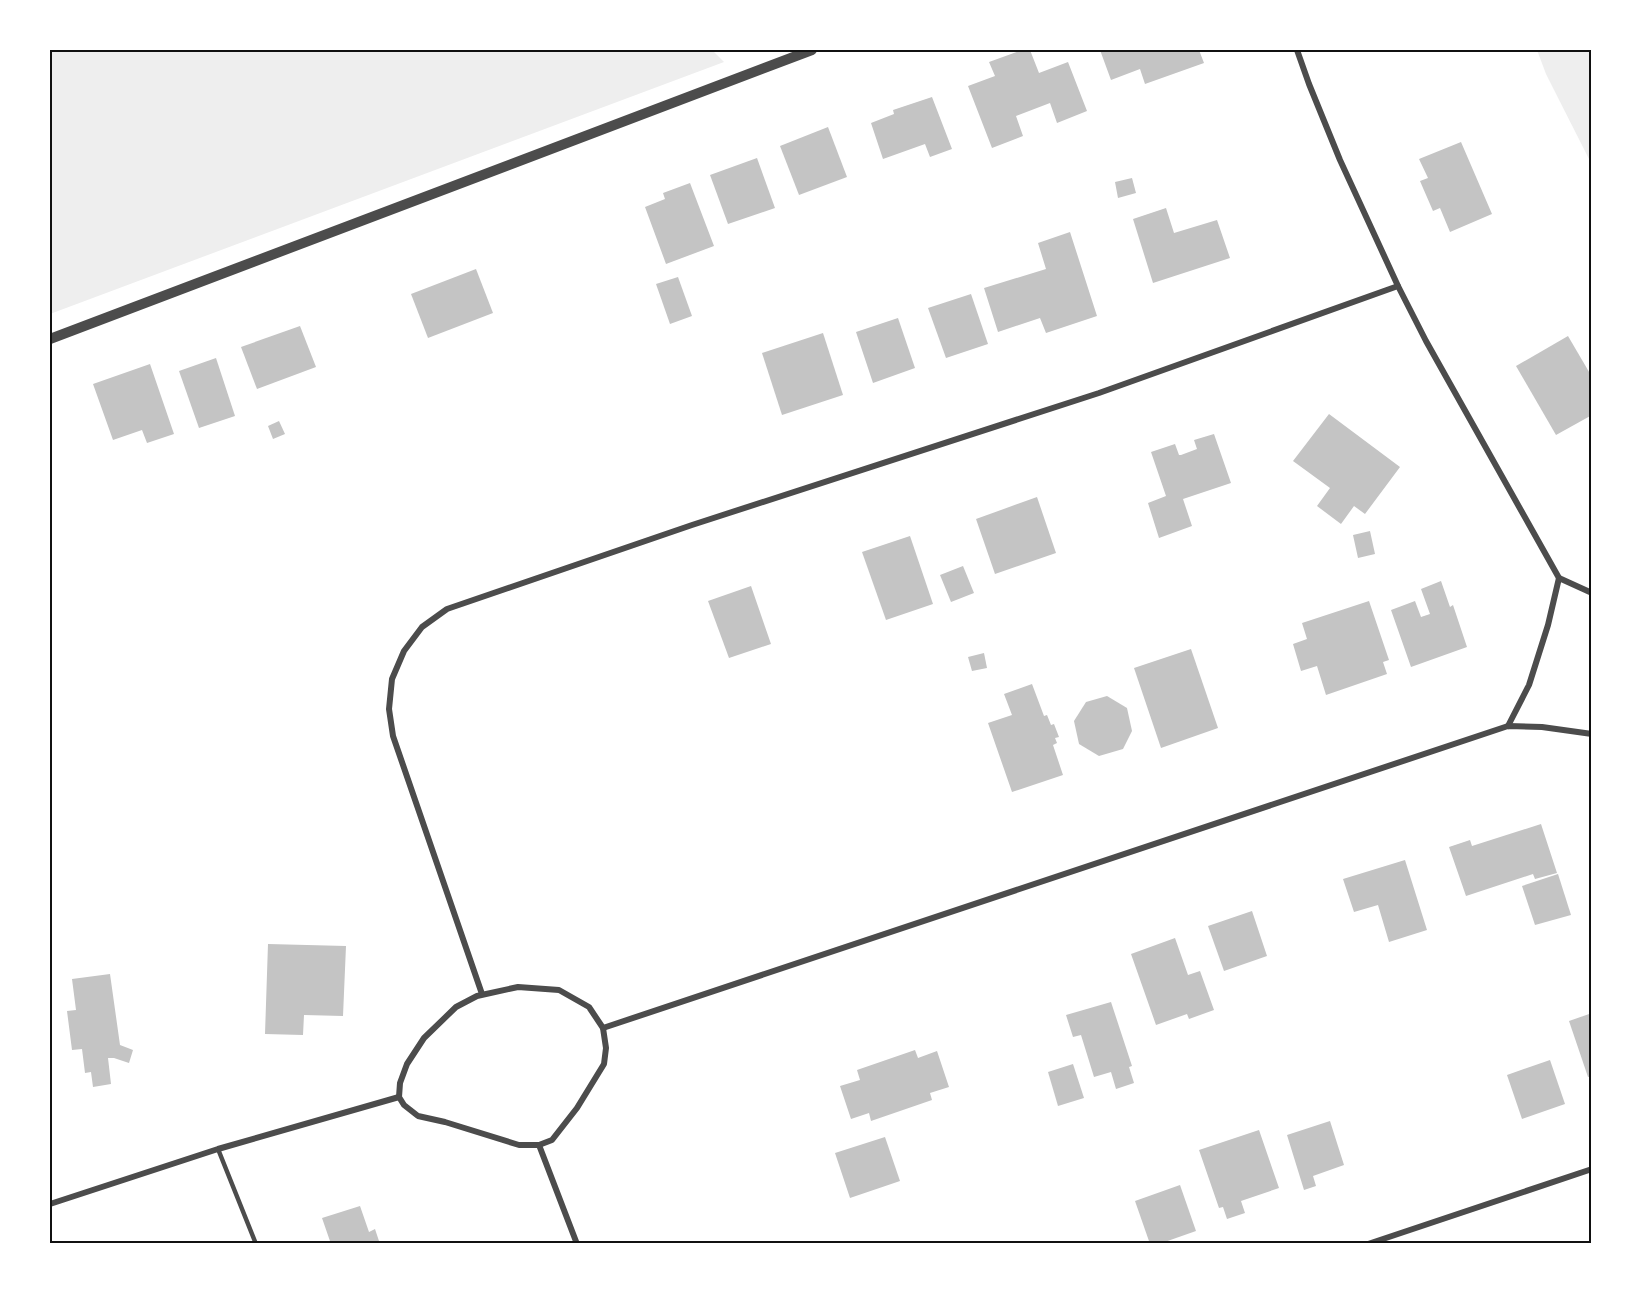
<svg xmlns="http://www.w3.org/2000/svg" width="1641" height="1293" viewBox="0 0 1641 1293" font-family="'Roboto Condensed',sans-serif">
<rect width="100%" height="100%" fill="#fff"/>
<g fill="#eee">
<polygon points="50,50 712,50 724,62 50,314"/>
<polygon points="1537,50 1591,50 1591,163 1546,74"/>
</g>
<g fill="#c4c4c4">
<polygon points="1022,50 1030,50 1039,73 1068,62 1087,111 1057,123 1050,103 1016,116 1023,136 992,148 968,86 995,76 989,62"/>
<polygon points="1100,50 1199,50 1204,63 1145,84 1140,69 1111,80"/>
<polygon points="932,97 952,149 930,157 925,144 883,159 871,123 894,114 893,110"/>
<polygon points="828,127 847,177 799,195 780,146"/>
<polygon points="1461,142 1492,214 1450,232 1440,208 1433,211 1423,188 1420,181 1428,178 1419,159"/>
<polygon points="757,158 775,208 728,224 710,175"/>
<polygon points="1132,178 1136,193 1118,198 1115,182"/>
<polygon points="690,183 714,246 666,264 645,207 665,199 663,193"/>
<polygon points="1166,208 1174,233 1217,220 1230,258 1153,283 1133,219"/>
<polygon points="1070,232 1097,316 1046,333 1040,318 998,332 984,288 1046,269 1038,243"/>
<polygon points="476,269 493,313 428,338 411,294"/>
<polygon points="678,277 692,316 670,324 656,284"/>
<polygon points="971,294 988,344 946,358 928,308"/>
<polygon points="898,318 915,368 873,383 856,332"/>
<polygon points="300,326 316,367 257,389 241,347"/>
<polygon points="823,333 843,395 782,415 762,353"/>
<polygon points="1568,336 1592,377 1592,415 1556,435 1516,366"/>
<polygon points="216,358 235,416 199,428 179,371"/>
<polygon points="150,364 174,434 147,443 142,430 113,440 93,384"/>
<polygon points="1329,414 1400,467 1365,514 1354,506 1341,524 1317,506 1330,488 1293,461"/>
<polygon points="279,421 285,434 273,439 268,426"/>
<polygon points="1214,434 1231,483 1183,499 1192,526 1159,538 1148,503 1166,496 1151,452 1175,444 1179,455 1181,455 1197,449 1194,440"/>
<polygon points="1037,497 1056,553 995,574 976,519"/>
<polygon points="1370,531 1375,554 1358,558 1353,535"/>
<polygon points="910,536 933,604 886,620 862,552"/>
<polygon points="963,566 974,593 951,602 940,575"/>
<polygon points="1441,581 1450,607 1453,605 1467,647 1411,667 1391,610 1415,601 1421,617 1430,614 1421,589"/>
<polygon points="751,586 771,644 729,658 708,601"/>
<polygon points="1369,601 1389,660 1383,662 1387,674 1326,695 1317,666 1301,671 1293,644 1307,639 1302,623"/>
<polygon points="1191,649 1218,728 1161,748 1134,668"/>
<polygon points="984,653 987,668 972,671 968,657"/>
<polygon points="1032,684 1044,716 1047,715 1051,725 1054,724 1059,737 1055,738 1057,743 1053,745 1063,775 1012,792 988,723 1012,715 1004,694"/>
<polygon points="1107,696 1127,708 1132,731 1123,749 1099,756 1079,744 1074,721 1086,702"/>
<polygon points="1541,824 1557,873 1535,879 1533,874 1466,896 1449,847 1470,840 1472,846"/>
<polygon points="1405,860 1427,930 1389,942 1378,905 1354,912 1343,879"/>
<polygon points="1558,874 1571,915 1535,925 1522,886"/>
<polygon points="1252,911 1267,956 1224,971 1208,926"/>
<polygon points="1175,938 1188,975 1200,971 1214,1010 1189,1019 1187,1014 1156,1025 1131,954"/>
<polygon points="268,944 346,946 343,1016 304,1015 303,1035 265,1034"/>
<polygon points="110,974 120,1045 133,1050 129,1063 114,1058 108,1058 111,1084 93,1087 91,1072 85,1073 82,1049 72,1050 67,1011 76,1010 72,979"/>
<polygon points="1111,1002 1132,1066 1129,1067 1134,1083 1116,1089 1111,1072 1094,1077 1081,1035 1073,1037 1066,1015"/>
<polygon points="1592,1013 1592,1076 1588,1077 1569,1021"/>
<polygon points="915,1050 918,1058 937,1051 949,1087 930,1093 932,1100 871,1121 869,1113 851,1119 840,1086 860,1080 857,1070"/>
<polygon points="1550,1060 1565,1104 1522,1119 1507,1075"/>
<polygon points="1073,1064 1084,1098 1058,1106 1048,1072"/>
<polygon points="1330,1121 1344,1165 1313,1176 1316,1186 1304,1190 1287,1135"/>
<polygon points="1259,1130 1279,1188 1241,1201 1245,1213 1227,1219 1223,1207 1219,1208 1199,1150"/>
<polygon points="885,1137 900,1181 850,1198 835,1153"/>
<polygon points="1180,1185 1196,1231 1159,1244 1150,1244 1135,1201"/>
<polygon points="360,1206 369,1232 375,1229 380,1244 331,1244 322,1218"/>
</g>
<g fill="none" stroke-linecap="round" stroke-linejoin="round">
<polyline stroke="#4c4c4c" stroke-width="4.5" points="218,1149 256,1244"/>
<g stroke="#4c4c4c" stroke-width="6">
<polyline points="1297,50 1309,84 1340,160 1398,286 1426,341 1559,578 1592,593"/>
<polyline points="1508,726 1529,685 1548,625 1559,578"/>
<polygon points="518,987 559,990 589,1007 603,1028 606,1048 604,1064 577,1108 552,1140 539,1145 519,1145 445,1122 418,1116 404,1105 399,1097 400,1083 407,1064 424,1038 456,1007 477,996"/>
<polyline points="482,994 393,736 389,709 392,679 404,651 422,627 447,609 692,525 1099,393 1398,286"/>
<polyline points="603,1028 1508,726 1542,727 1592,734"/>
<polyline points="539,1145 577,1244"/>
<polyline points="50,1204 218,1149 399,1097"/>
<polyline points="1368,1244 1592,1169"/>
</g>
<polyline stroke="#4c4c4c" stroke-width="10" points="50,339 812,50"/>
</g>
<rect width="1641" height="1293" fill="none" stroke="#ffffff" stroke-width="102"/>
<rect x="51" y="51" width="1539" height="1191" fill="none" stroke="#111" stroke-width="2"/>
</svg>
